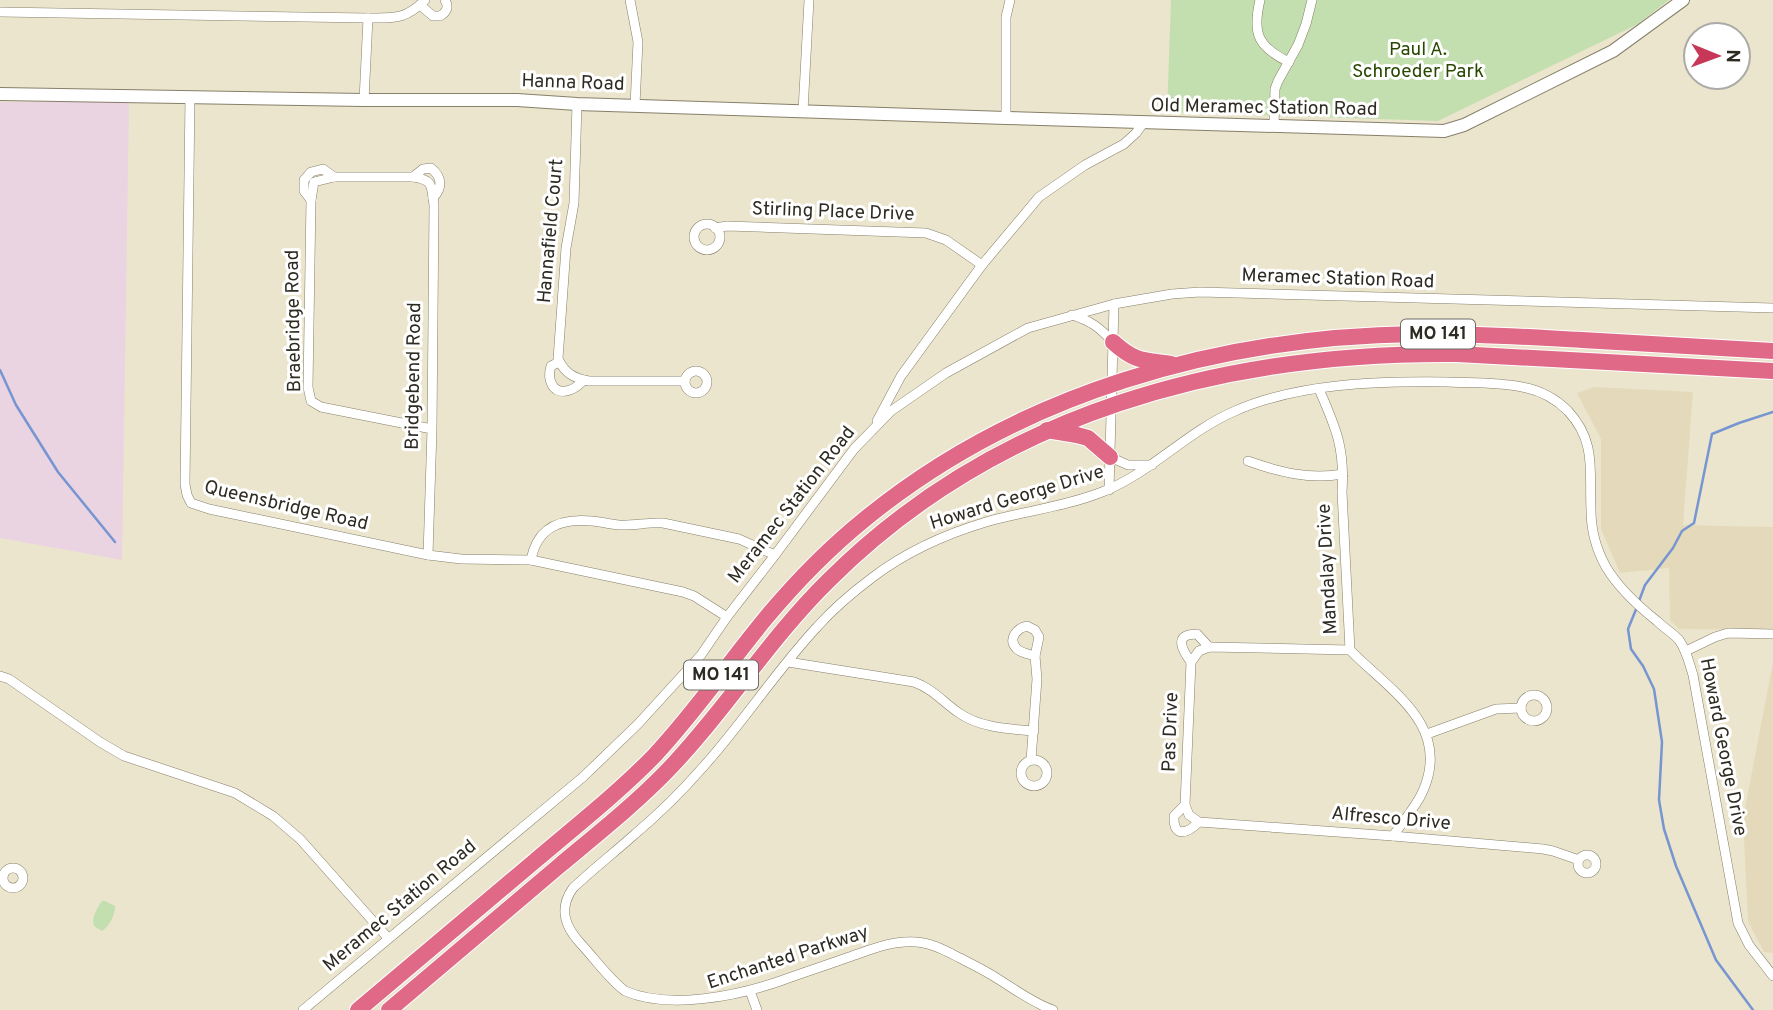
<svg xmlns="http://www.w3.org/2000/svg" width="1773" height="1010" viewBox="0 0 1773 1010" font-family="Overpass,sans-serif">
<rect width="100%" height="100%" fill="#ece5cd"/>
<g fill="#e4dabb">
<polygon points="1594,387 1693,392 1683,525 1773,527 1773,630 1679,629 1670,620 1669,568 1620,573 1601,529 1601,439 1577,393"/>
<polygon points="1773,662 1773,953 1764,952 1748,921 1743,819"/>
</g>
<polygon fill="#ead4e2" points="0,102 129,102 122,560 0,538"/>
<g fill="#c4dfaf">
<polygon points="1171,0 1669,0 1638,24 1438,121 1167,112"/>
<path d="M102,901h3l10,5c1,7 -6,21 -13,25l-8,-5c-3,-8 3,-18 8,-25z"/>
</g>
<g fill="none" stroke-linecap="round" stroke-linejoin="round">
<g stroke="#7695d1" stroke-width="2.5">
<polyline points="0,370 16,405 58,472 115,542"/>
<polyline points="1639,601 1645,585 1673,548 1682,531 1694,523 1712,434 1739,423 1773,412"/>
<polyline points="1637,607 1628,629 1631,649 1643,666 1654,689 1662,742 1659,800 1664,829 1676,866 1716,960 1753,1010"/>
</g>
<defs>
<g id="street">
<polyline points="630,0 638,42 635,105"/>
<path d="M1260,0c-8,34 -2,47 29,62"/>
<path d="M420,5l13,11h7c7,-4 9,-9 5,-16"/>
<polyline points="0,12 368,18"/>
<polyline points="190,97 185,484 187,495 191,503 209,509 428,555 461,559 531,560 683,592 694,596 727,617"/>
<path d="M364,100l4,-82c26,0 37,2 57,-18"/>
<path d="M577,104l-3,99 -8,45 -8,111c7,14 15,19 31,22h96"/>
<polyline points="803,111 809,0"/>
<polyline points="1006,118 1006,17 1010,0"/>
<polyline points="1274,126 1275,89 1278,81 1298,45 1306,24 1312,0"/>
<path d="M413,177l10,-8 8,-1c11,9 12,19 2,30"/>
<polyline points="311,200 304,191 304,180 311,172 323,169 334,177"/>
<circle cx="707" cy="237" r="13"/>
<polyline points="715,228 727,226 926,233 946,240 982,265"/>
<path d="M1072,315c19,6 27,12 41,27"/>
<path d="M559,362l-8,4c-4,13 1,30 19,24 6,-2 10,-6 14,-10"/>
<circle cx="696" cy="382" r="11"/>
<path d="M1319,389c17,39 26,59 23,103l8,158c39,40 102,75 73,141 -7,16 -20,30 -30,45"/>
<polyline points="877,421 901,376 982,265 1039,197 1085,165 1124,144 1136,133 1144,122"/>
<polyline points="1110,457 1128,465 1152,465"/>
<path d="M1248,461c31,11 61,19 95,13"/>
<polyline points="1109,490 1114,304"/>
<path d="M428,555l4,-126 2,-224c-3,-19 0,-25 -21,-28h-79l-20,5 -3,18 -3,187 3,14 10,6 111,22"/>
<path d="M531,560c6,-33 30,-42 61,-39 9,1 18,3 27,4 15,1 29,-3 44,-2l76,16 36,16"/>
<path d="M1027,626l8,4 4,7 -4,19c-6,-2 -14,-3 -18,-7 -10,-10 0,-21 10,-23z"/>
<polyline points="1350,650 1209,647 1199,651 1191,662 1185,805 1189,815 1199,822 1393,836 1543,849 1553,851 1579,860"/>
<polyline points="1686,651 1715,637 1728,633 1773,634"/>
<path d="M788,662l126,20c19,7 29,20 45,31 21,15 51,16 75,18"/>
<path d="M1191,662c-9,-12 -18,-28 6,-28l12,13"/>
<polyline points="0,676 9,679 100,742 124,756 235,793 273,816 300,839 388,938"/>
<circle cx="1534" cy="708" r="13"/>
<polyline points="1427,734 1496,709 1521,708"/>
<polyline points="1031,760 1037,679 1035,656"/>
<circle cx="1034" cy="773" r="13"/>
<path d="M1185,805l-11,11c-1,23 14,17 25,6"/>
<circle cx="1587" cy="864" r="9"/>
<circle cx="13" cy="878" r="10"/>
<polyline points="750,991 757,1010"/>
<polyline points="303,1010 583,777 638,724 701,655 727,617 775,555 854,449 891,411 946,373 1028,328 1114,304 1172,294 1200,292 1773,308"/>
<path d="M1053,1010c-20,-7 -37,-20 -55,-31 -12,-8 -25,-14 -38,-21 -14,-7 -28,-15 -44,-16 -23,-2 -46,8 -67,15 -22,8 -44,15 -66,23 -45,16 -114,30 -158,11 -16,-12 -30,-32 -44,-47 -16,-17 -23,-35 -8,-56 20,-19 42,-36 62,-54 25,-21 48,-44 69,-68 40,-45 73,-96 113,-139 16,-18 36,-35 56,-50 33,-25 73,-43 113,-55 39,-11 78,-15 116,-30 49,-19 84,-60 133,-81 63,-28 144,-30 213,-29 24,1 50,0 74,5 17,3 34,12 46,24 29,31 21,61 23,99 0,20 5,39 15,57 12,20 32,39 51,54 7,7 16,12 22,19 8,11 10,23 14,35l45,248 11,22 24,31"/>
</g>
<polyline id="secondary" points="0,94 364,100 517,100 577,104 1006,118 1444,131 1464,125 1613,51 1683,0"/>
<g id="highway">
<path d="M1113,342c22,20 30,18 58,22"/>
<polyline points="1047,430 1077,435 1088,438 1110,457"/>
<path d="M358,1010c60,-50 119,-100 178,-150 40,-34 82,-67 119,-105 40,-43 73,-91 110,-136 30,-36 63,-70 100,-100 154,-126 353,-182 550,-185 56,-1 111,3 167,6 63,4 127,7 191,11"/>
<path d="M389,1010c57,-48 114,-96 170,-144 37,-31 75,-61 108,-95 58,-60 102,-132 161,-190 169,-169 396,-229 629,-227l316,17"/>
</g>
</defs>
<use href="#street" stroke="#867f69" stroke-width="10"/>
<use href="#secondary" stroke="#867f69" stroke-width="14"/>
<use href="#highway" stroke="#fff" stroke-width="18"/>
<use href="#street" stroke="#fff" stroke-width="9"/>
<use href="#secondary" stroke="#fff" stroke-width="12"/>
<use href="#highway" stroke="#df6987" stroke-width="16"/>
</g>
<g text-anchor="middle" dominant-baseline="central" stroke-width="6" stroke-linejoin="round" paint-order="stroke">
<g fill="#fff" stroke="#6d6b64" stroke-width="2">
<rect x="1401" y="319.5" width="74" height="29" rx="5"/>
<rect x="684" y="660.5" width="74" height="29" rx="5"/>
</g>
<g font-size="18" font-weight="bold" fill="#2e2b22">
<text x="1438" y="334">MO 141</text>
<text x="721" y="675">MO 141</text>
</g>
<g font-size="19" fill="#284700" stroke="#fff">
<text x="1418" y="50">Paul A.<tspan x="1418" dy="22">Schroeder Park</tspan></text>
</g>
<g font-size="19" fill="#2e2b22" stroke="#fff">
<text transform="translate(573 83) rotate(2)">Hanna Road</text>
<text transform="translate(1264 108) rotate(1)">Old Meramec Station Road</text>
<text transform="translate(833 212) rotate(2)">Stirling Place Drive</text>
<text transform="translate(551 231) rotate(-85)">Hannafield Court</text>
<text transform="translate(1338 279) rotate(2)">Meramec Station Road</text>
<text transform="translate(294 321) rotate(-91)">Braebridge Road</text>
<text transform="translate(414 376) rotate(-89)">Bridgebend Road</text>
<text transform="translate(1017 498) rotate(-17)">Howard George Drive</text>
<text transform="translate(792 505) rotate(-52)">Meramec Station Road</text>
<text transform="translate(286 506) rotate(13)">Queensbridge Road</text>
<text transform="translate(1328 569) rotate(-93)">Mandalay Drive</text>
<text transform="translate(1171 732) rotate(-88)">Pas Drive</text>
<text transform="translate(1723 747) rotate(79)">Howard George Drive</text>
<text transform="translate(1391 819) rotate(5)">Alfresco Drive</text>
<text transform="translate(400 906) rotate(-40)">Meramec Station Road</text>
<text transform="translate(788 958) rotate(-18)">Enchanted Parkway</text>
</g>
</g>
<g transform="translate(1717 56) rotate(91)"><circle r="33" fill="#ffffff" stroke="#abaaa7" stroke-width="2"/>
<path d="M0-5L12 26L0 18L-12 26Z" fill="#c73757"/>
<text y="-10" font-size="19" font-weight="bold" text-anchor="middle" fill="#2e2b22">N</text>
</g>
</svg>
